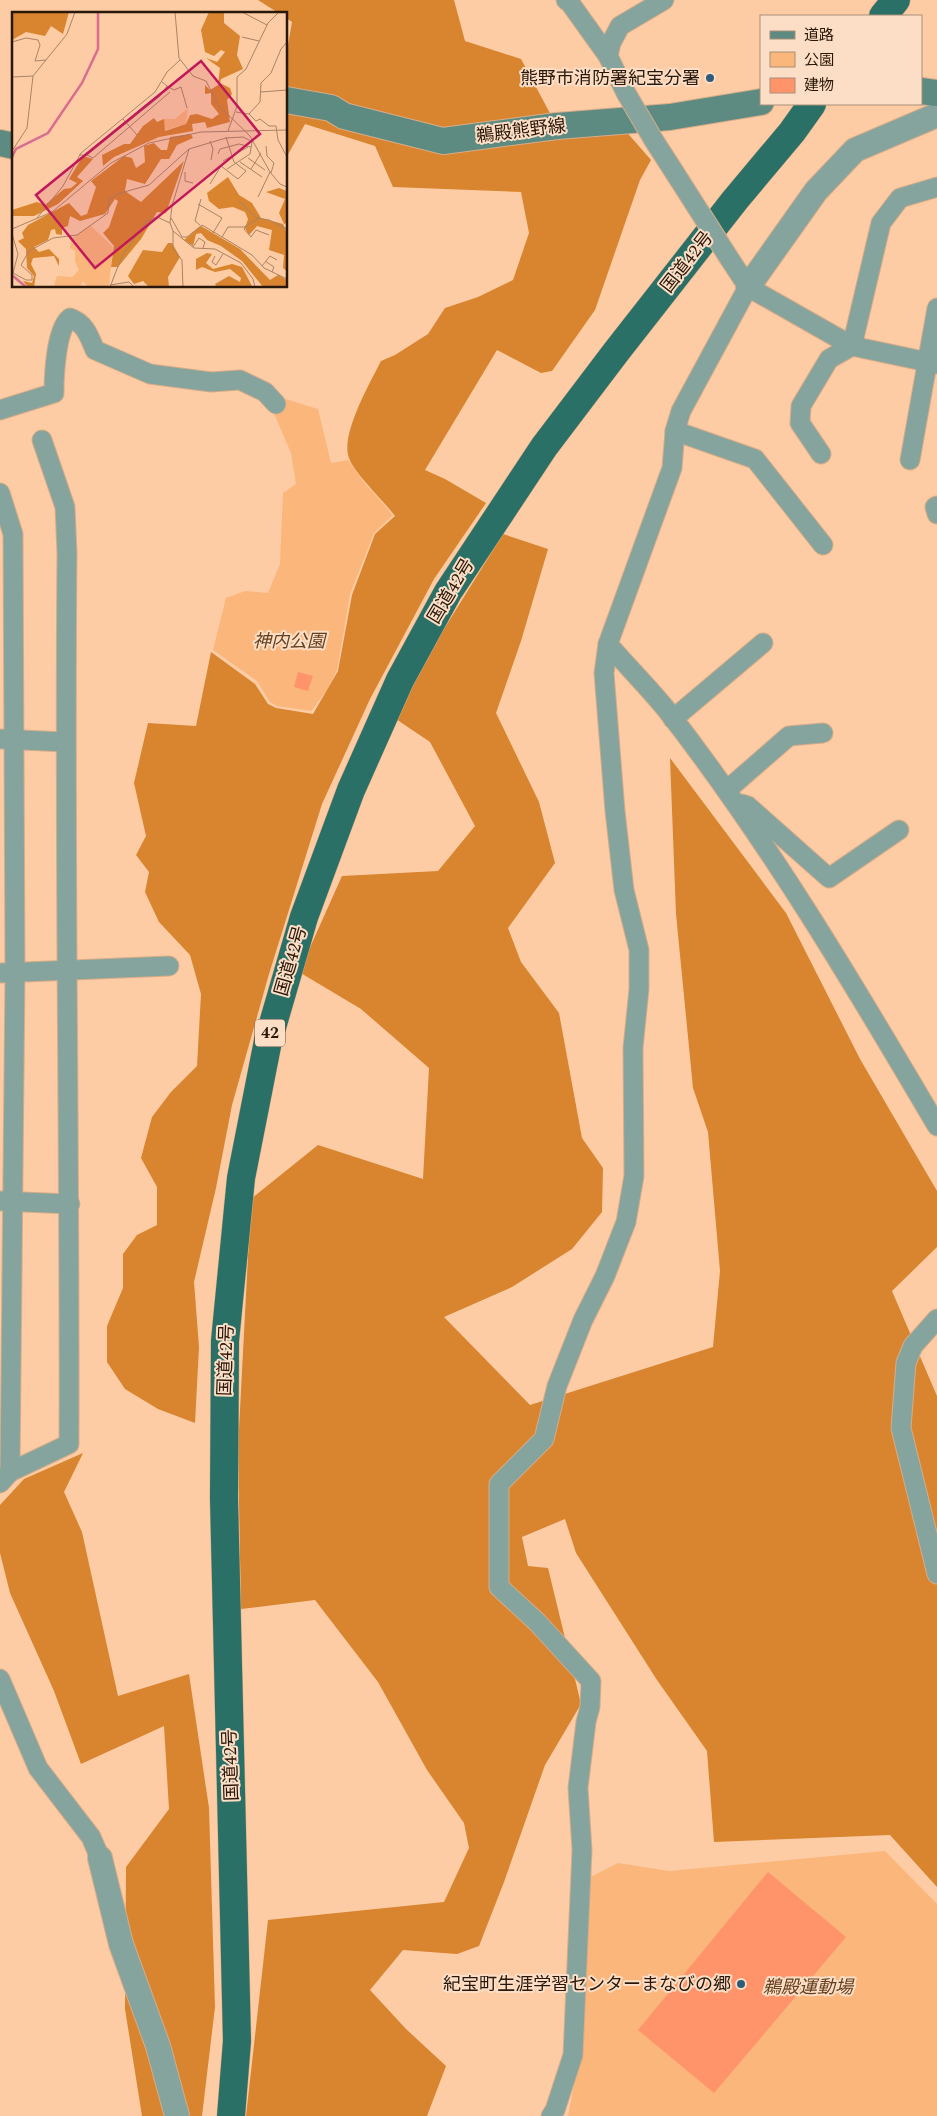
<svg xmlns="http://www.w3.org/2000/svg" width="937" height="2116" viewBox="0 0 937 2116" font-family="Spectral,'Noto Sans JP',serif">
<rect width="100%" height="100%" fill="#fdcca4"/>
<g fill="#fbb67c">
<polygon points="282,398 318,409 331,463 348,460 363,481 393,515 374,533 350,594 337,670 327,690 311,711 277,706 270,702 257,681 213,650 226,598 245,591 268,593 280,564 283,493 296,484 291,453 272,409"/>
<polygon points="885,1851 937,1904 937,2116 568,2116 584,2034 571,1887 618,1863 669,1871"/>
</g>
<g fill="#d9842e">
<path d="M258,0h196l11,41 56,18 39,73 64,-3 27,31 -11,20 -45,130 -43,61 -11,2 -44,-23 -72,120 20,9 41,24 -52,76 -64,120 -48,105 -53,170 -37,131 -16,83 -22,94 5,65 -4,76 -37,-14 -33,-20 -18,-27v-36l16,-38v-34l14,-19 20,-10v-38l-16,-29 11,-41 19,-25 26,-26 4,-72 -11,-39 -31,-33 -14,-30 4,-20 -13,-17 10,-19 -12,-53 14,-60 48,3 15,-74 44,32 13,20 8,4 37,6 25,-43 14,-76 23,-61 20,-18c-11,-15 -41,-43 -46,-58 -9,-23 21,-75 32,-97l14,-6 33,-21 17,-26 33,-11 35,-17 16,-47 -8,-41 -128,-5 -18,-41 -70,-22 -19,34v-101l6,-35 -6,-4v-4h-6z"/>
<polygon points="503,534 548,549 521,641 496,713 539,802 555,863 508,928 521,962 559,1013 582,1138 603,1168 602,1212 572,1249 512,1287 444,1317 530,1405 713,1347 720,1271 708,1132 693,1088 676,914 670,758 786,913 860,1059 937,1191 937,1247 892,1291 937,1396 937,1887 890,1835 714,1842 707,1751 657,1680 576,1553 565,1519 522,1537 528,1566 548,1568 581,1704 545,1765 504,1882 479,1946 457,1954 403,1950 370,1990 406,2029 446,2066 427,2116 246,2116 268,1920 444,1902 469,1848 464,1823 427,1770 378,1682 315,1600 241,1609 238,1448 251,1199 318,1145 423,1179 429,1068 361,1009 299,972 342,876 438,871 475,826 430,742 393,717 439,637"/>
<polygon points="83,1453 64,1492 82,1532 118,1696 189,1674 209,1808 215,2007 202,2116 142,2116 125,2009 126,1867 169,1809 164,1726 81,1764 54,1691 10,1593 0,1553 0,1505 24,1479"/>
</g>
<g fill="#ff936a">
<polygon points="298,672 313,676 308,691 294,687"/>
<polygon points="768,1872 846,1937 714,2093 638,2030"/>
</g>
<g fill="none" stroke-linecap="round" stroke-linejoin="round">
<defs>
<g id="minor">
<polyline points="566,0 570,3 608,56 626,93"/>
<polyline points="608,56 611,43 620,26 664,0"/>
<polyline points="653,139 680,181"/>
<polyline points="729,258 748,287 852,346 937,364"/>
<path d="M0,410l54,-17c0,-18 2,-64 16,-75 15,5 19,18 25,32l55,24 61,8 29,-2 25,12 11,12"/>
<polyline points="675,431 755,459 823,545"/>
<polyline points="821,454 800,423 801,406 829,359 852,346 881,223 900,198 937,187"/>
<polyline points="910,460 937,308"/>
<polyline points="0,493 13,534 15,972 10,1472 0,1483"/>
<polyline points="937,506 935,507 937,514"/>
<path d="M608,644c19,22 40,43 58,65 102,131 187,274 271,417"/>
<polyline points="673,719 763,643"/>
<polyline points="0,739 65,742"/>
<polyline points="727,790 789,736 823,733"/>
<polyline points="742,804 748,806 829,878 899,830"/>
<polyline points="0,973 169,966"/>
<polyline points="0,1201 70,1204"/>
<polyline points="937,1319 913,1346 906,1363 901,1428 937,1574"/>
<path d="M10,1472l59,-28c1,-297 -5,-594 -2,-891l-2,-46 -23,-67"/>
<polyline points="0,1679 38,1768 91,1837 100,1858"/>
<polyline points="551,2116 555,2110 573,2055 582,1850 578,1788 586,1722 590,1707 591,1681 537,1622 499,1587 499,1484 544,1439 557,1386 583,1320 605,1276 626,1222 634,1176 633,1048 639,989 639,950 624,890 615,811 604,673 608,644 672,468 675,431 681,411 748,287"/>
</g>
<g id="tertiary">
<polyline points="748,287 816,191 855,150 937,115"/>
<polyline points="100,1858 121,1944 158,2046 177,2116"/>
</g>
<g id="secondary">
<polyline points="921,91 937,93"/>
<polyline points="286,100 331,108 344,116 443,141 557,126 670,117 761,102"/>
<polyline points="0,143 14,146"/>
</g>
<g id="trunk">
<polyline points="883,16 896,0"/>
<polyline points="231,2116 237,2041 224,1498 225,1341 241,1178 268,1041 304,917 351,790 400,680 448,592 544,447 616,352 735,200 792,132 812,104"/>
</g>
</defs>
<use href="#minor" stroke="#d7ac88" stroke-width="21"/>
<use href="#tertiary" stroke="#d7ac88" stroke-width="26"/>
<use href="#secondary" stroke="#d7ac88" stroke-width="28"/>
<use href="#trunk" stroke="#d7ac88" stroke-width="29"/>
<use href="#minor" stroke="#86a49e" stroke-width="19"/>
<use href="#tertiary" stroke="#86a49e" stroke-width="24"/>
<use href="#secondary" stroke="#5d8b82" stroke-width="26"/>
<use href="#trunk" stroke="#2b7066" stroke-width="28"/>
<defs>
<g id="minor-bridge">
<polyline points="626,93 653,139"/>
<polyline points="680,181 729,258"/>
</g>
</defs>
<use href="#minor-bridge" stroke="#d7ac88" stroke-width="21" stroke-linecap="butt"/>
<use href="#minor-bridge" stroke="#86a49e" stroke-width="19"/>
</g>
<g fill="#2e5b7b" stroke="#fcdec6" stroke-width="2">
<circle cx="710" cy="78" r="5"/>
<circle cx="741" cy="1984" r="5"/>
</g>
<g text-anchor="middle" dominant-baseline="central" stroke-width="4" stroke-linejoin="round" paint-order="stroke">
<rect fill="#fcdec6" stroke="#685342" stroke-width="1" x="255" y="1019.5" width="30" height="27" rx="4"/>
<g font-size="16" font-weight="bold" fill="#291809">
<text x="270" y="1033">42</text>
</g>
<g font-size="18" fill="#291809" stroke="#fcdec6" text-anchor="end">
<text x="700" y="78">熊野市消防署紀宝分署</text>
<text x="731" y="1984">紀宝町生涯学習センターまなびの郷</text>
</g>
<g font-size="18" fill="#291809" stroke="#fcdec6">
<text transform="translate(521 131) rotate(-7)">鵜殿熊野線</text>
<text transform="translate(687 262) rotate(-52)">国道42号</text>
<text transform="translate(451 591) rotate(-59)">国道42号</text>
<text transform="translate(291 961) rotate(-74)">国道42号</text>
<text transform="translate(226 1360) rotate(-88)">国道42号</text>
<text transform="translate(231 1765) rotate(-92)">国道42号</text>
</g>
<g font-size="18" font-style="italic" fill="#64401f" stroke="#fcdec6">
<text x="289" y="641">神内公園</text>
<text x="808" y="1987">鵜殿運動場</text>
</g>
</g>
<g transform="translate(12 12)">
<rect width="275" height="275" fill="#fdcca4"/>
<path d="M176,96l-2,16 -21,6 -1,-11h11zM78,213l23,22 -4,40h-21l-5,-6 -3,6 -26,-1 3,-10 15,1 7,-7 -4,-9v-10l-5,-3 1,-9z" fill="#fbb67c"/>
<path d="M57,0l-6,22 -12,-8 -6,10 -19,-4 -14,8v-28zM197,0h15v11l16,13 -3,19 6,14 -22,10 -1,4 10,5 2,6 -5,6 3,22 -23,6 -2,-6 -13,2 1,7 -34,6 -45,20 -11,9 -1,-11 22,-11h6l13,-18 11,-8 3,4 7,-3 1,12 21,-7 4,-9 7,-1 15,5 7,-5 -8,-10v-11l-6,1v-9l5,5 8,-5 2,-17 -14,-10 11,4 8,-10 -4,-2 -7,6 -9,-4 -4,-22zM179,122l2,4 -16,7 -8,14h-8l-16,25 -18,-5 -2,12 16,11 43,-41 -18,52 -9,-1 -16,27 -23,28h-7l3,-21 -11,-13 6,-6 9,-26 -3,-2 -10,15 -25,7 -10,-5 -2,10 -6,2v7l-6,-1 -1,-5 -4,1 -3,10 -14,7 5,5 10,-3 10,10v7l-5,-10 -21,2 -2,6 5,10 -2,13h-6l-5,-6 9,2 2,-7 -7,-8 -1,-19 -8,-8 6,-3 -2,-5 6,-8 41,-22 12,13 6,-2 9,-27 -5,-6 33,-25 8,2 4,10 9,-6 -1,-16 10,-3 7,7h6l3,-13zM71,144l10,3 -16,18 6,4 -25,23 -24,12h-22v-6l25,-8 8,3 19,-16 7,-1 6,-5 -8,-4zM216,165l11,18 13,8 9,15 22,6 4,9v38l-4,-3 1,-13 -15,-5 3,-20 -15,-4 -8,9 -4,-7 3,-9 -3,-7 -12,-5 -14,2 -10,-8 -2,-8zM267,176l8,3v32l-3,1 -5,-11 6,-14 -19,-7zM189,214l39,23 30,31 8,-5 9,5v6l-24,1 -21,-26 -21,-15 -14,-6 -6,-7 -5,1 -3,12 -9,-6zM156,231h4l8,14 -12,20 1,10h-20l-6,-6 -9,3 -6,-8 15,-26 19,2zM195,241l5,1 -6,9 7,6 19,-5 10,3 10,19h-36l-1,-2 14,-8 11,6 1,-4 -11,-9 -15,3 -13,-5 -6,3v-11z" fill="#d9842e"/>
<path fill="none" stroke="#da6c90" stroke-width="2.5" d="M0,145l4,-8 32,-16 34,-50 16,-34v-37M1,264l13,11"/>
<path fill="none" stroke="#a88466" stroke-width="1" d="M163,0l4,46 14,18 13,5 12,24 32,31 20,36 10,12 7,3M230,0l25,13M230,25l17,4M0,30l14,-4 12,2 2,5 -5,16 11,-1M0,65l21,-1M155,74l7,4 7,-3 6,21M249,80l26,-2M224,100l13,2 7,7 4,-2 9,7h7l2,14 9,17M237,102l11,-12 1,-19 10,-10 10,-24 6,-7M111,107l14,16M216,119l9,-25v-29l9,-8 22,-46 11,-11M198,129l3,8 -2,11M254,134l1,10 7,7 -3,10M177,137l-17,57 -2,17 3,8 21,17 21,1 26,14 12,16 2,8M0,139l15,-23 6,-52 34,-42 8,-22M206,142l2,-5 19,-5 12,3M67,143h8l73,-59 7,-10 -5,-4M75,143l6,3 77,-66M236,146l17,12M211,149l25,-14M228,150l22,15M215,157l23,-15 2,-12M239,157l10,-16M173,160v9l8,2M198,172l11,-18 17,13 8,-8 -12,-9 -8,-25M246,185l12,-25M227,189l18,17 12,2 18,9M186,192l24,14 -9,15M25,206l26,-32 18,-33 74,-61 12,-20 13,-12M159,206l11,19h5l15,-12 50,30 12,13 23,11M188,213l-5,-4 6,-22M234,214l-2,3 7,8 5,-7 13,5M0,217l40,-17 59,-49 38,-20 52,-11 86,-2M161,219v18l9,11 1,27M0,222l6,20 -6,23M210,225l6,-10h16l14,-8M181,235l6,-9 6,4 -2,6M203,244l-3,6 4,3 7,-11M253,249l9,6 -2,5M250,254l8,-10 7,4M1,261l13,7h6v-5l-11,-10 8,-14 24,-13 24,-3 31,-22 1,-13 8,-6 32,-9 40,-36 37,-11 17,-1 10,5M98,273l19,-3 5,5M98,275l12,-31 25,-35 10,-4 13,6"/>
<path fill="#c2185b" fill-opacity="0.15" stroke="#c2185b" stroke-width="2.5" d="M189,49l59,73 -165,134 -59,-73z"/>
<rect width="275" height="275" fill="none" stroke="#291809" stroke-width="2.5"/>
</g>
<rect x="760" y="15" width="162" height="90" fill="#fcdec6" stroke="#a88f7a"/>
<rect x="770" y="31" width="25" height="8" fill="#5d8b82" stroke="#a88f7a"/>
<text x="804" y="40" font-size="15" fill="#291809">道路</text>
<rect x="770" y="52" width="25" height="15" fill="#fbb67c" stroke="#a88f7a"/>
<text x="804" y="65" font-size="15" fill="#291809">公園</text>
<rect x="770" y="78" width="25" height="15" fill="#ff936a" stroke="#a88f7a"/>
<text x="804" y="90" font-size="15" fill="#291809">建物</text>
</svg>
